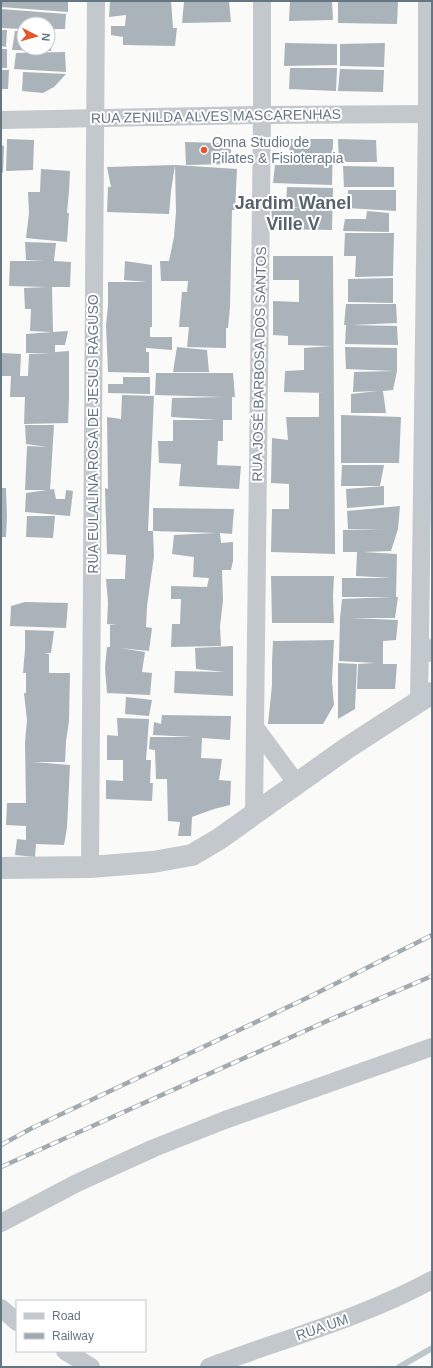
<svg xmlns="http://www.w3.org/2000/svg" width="433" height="1368" viewBox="0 0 433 1368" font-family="Arial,sans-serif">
<rect width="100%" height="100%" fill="#fafaf8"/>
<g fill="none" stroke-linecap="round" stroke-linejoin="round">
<polyline stroke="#bbc7cb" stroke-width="6" points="399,1367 432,1348"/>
</g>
<g fill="#aab3b9">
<polygon points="1,1 68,1 68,12 1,7"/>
<polygon points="110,1 171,1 173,28 177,28 175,46 123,45 123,37 111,35 111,26 125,26 126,15 109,17"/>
<polygon points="188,1 229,1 231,22 182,23 184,2"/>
<polygon points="290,1 332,1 333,20 289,21"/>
<polygon points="338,1 398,1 397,24 338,23"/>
<polygon points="1,9 66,14 65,29 48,29 48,24 24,24 24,29 1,28"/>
<polygon points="1,30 7,30 6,47 1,46"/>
<polygon points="15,31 24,31 24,48 48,48 48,32 52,32 51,51 12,50"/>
<polygon points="285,43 337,44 337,65 284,66"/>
<polygon points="385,43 384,67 340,66 340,44"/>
<rect x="1" y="49" width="6" height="19"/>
<polygon points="65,52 66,72 14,69 16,53"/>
<polygon points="290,68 337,68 336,91 289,89"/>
<polygon points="340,69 384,70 383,92 338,91"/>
<polygon points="1,70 9,70 8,89 1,89"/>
<polygon points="23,72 66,74 54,87 43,93 22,91"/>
<polygon points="7,139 34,140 33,170 6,171"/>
<polygon points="289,139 333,139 332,185 273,183 275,165 290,165"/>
<polygon points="338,139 376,140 377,162 339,162"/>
<polygon points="185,142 221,143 231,150 230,164 186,165"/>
<polygon points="1,145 4,146 3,173 1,172"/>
<polygon points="175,165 171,191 169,214 107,212 108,187 111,187 107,167"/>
<polygon points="175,165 237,169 235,210 232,210 230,307 228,328 226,328 226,348 187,347 189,327 179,327 182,292 187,292 188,281 161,281 160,261 169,261 174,237 176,212"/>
<polygon points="343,166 394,167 394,187 344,187"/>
<polygon points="41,169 70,171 69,191 67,213 69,213 67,242 26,238 29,213 28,192 40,192"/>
<polygon points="287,187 333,188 332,230 273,229 271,207 301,208 286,206"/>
<polygon points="348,190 396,190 396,211 347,208"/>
<polygon points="367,211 389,213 389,232 343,231 345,219 366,219"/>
<polygon points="345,233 394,233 393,276 355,277 356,256 344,256"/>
<polygon points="25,242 56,243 54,261 71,262 70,287 52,287 53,332 68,331 65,345 55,345 55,352 69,351 69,398 68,423 24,424 25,397 10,397 11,376 1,376 1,353 21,354 20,376 28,376 29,354 51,353 26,353 26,334 52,332 30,331 31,309 25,309 24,288 47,287 9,286 10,261 44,261 26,260"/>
<polygon points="273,256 333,256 335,554 271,552 272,509 289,509 289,484 271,483 272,438 288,440 286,417 319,417 319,393 326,393 284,392 285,371 304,370 304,348 331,346 288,345 288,336 273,335 273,301 299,302 299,280 273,280"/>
<polygon points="125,261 152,265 152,327 150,327 150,337 172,337 172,350 146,348 146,352 149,352 149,373 108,372 106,325 108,305 108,282 147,282 124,280"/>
<polygon points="393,278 393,303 348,302 348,279"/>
<polygon points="346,304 396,304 397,323 352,325 397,326 398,345 345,344 346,325 344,325"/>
<polygon points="177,347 207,350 209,372 173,372"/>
<polygon points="345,347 397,348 397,371 393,390 383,391 386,413 351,413 351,394 378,391 353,392 354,372 394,371 346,369"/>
<polygon points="156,373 233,373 235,397 232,397 232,420 223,420 223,441 218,441 217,465 241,466 239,489 179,486 181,464 159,463 158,441 173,441 173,420 218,420 171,417 172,398 223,397 155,395"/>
<polygon points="123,377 150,377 150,394 108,393 108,384 123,384"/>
<polygon points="122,395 154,396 148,531 153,531 154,556 147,606 146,627 152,628 149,651 120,648 145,652 142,672 152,673 150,695 107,693 105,668 107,647 110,647 110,625 117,625 107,624 108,602 106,579 125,579 126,555 107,554 105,488 108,489 107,417 121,419"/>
<polygon points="341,415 401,417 399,463 341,463"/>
<polygon points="25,425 54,425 50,490 25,490 27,446 47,447 26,444"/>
<polygon points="342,465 384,465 380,486 341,486"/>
<polygon points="384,486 384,505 347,508 346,489"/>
<polygon points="1,488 6,488 7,517 6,537 1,537"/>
<polygon points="54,489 56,499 65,499 66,490 73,491 70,516 25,512 26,493"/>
<polygon points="400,506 398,529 391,551 363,552 397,554 396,597 398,597 395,618 351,618 398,620 396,640 383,641 383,664 397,664 395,689 357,689 358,664 375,663 339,661 340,618 342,599 392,597 342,597 342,578 391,578 356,576 357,552 343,552 343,530 382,529 348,529 347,511"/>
<polygon points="153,508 234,509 232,534 220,533 221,543 233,542 233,561 231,570 222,570 223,601 220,626 221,646 171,647 172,624 180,624 181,599 171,599 171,586 207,587 209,578 193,577 194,557 172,554 174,535 216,533 153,531"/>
<polygon points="27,516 55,516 53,538 26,537"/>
<polygon points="271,576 334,576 333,596 334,623 272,623"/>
<polygon points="25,602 68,603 66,628 10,626 11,606"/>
<polygon points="25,630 54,631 51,653 44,653 49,654 49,673 70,673 69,721 66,741 65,762 33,762 70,765 67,828 64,845 36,844 35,857 15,855 17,839 26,840 26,826 6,825 7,803 26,803 25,742 27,720 24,693 26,693 26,673 23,673 25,650"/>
<polygon points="334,640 332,682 334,705 323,724 268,724 272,685 272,662 273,641"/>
<polygon points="233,646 233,696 174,693 175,671 225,672 196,669 195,648"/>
<polygon points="338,663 357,664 355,709 338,719"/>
<polygon points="126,697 152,700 149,716 125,714"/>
<polygon points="162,715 231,716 230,740 202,738 201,758 222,759 219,780 231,781 230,805 214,809 192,817 191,836 178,836 180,822 168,821 167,779 156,779 155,750 149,749 150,737 193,737 153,735 154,722 161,724"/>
<polygon points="117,718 149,719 146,760 151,760 150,783 153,783 152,801 106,799 106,780 123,781 123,760 107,760 107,735 118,736"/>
</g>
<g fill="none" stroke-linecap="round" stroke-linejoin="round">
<g stroke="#c3c8cc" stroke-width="18">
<polyline points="1,120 262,115 432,114"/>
<polyline points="420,642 427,114 427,1"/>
<polyline points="419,700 420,642 432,653"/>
<polyline points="255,727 262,115 262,1"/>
<polyline points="254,815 255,727 297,784"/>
<polyline points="90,867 96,1"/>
<polyline points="1,1223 77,1183 154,1148 225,1120 432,1047"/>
<polyline points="1,1308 17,1322"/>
<polyline points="65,1351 91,1367"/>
<path d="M209,1367c74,-28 153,-49 223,-87"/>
</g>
<polyline stroke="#c3c8cc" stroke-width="22" points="1,868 90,867 153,862 192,855 219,839 347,748 432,693"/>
<defs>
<g id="rail">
<polyline points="1,1145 32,1128 309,997 432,935"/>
<polyline points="1,1167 336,1017 432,976"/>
</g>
</defs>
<use href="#rail" stroke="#a2aab0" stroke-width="4.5"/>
<use href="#rail" stroke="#fff" stroke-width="3" stroke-dasharray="9" stroke-linecap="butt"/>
</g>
<circle fill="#e4572e" stroke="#fff" stroke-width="1.5" cx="204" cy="150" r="4"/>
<g text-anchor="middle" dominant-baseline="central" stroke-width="4" stroke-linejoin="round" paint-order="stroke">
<g font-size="14" fill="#657683" stroke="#fff">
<text transform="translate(216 116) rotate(-1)">RUA ZENILDA ALVES MASCARENHAS</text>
<text transform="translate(259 364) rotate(-89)">RUA JOSÉ BARBOSA DOS SANTOS</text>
<text transform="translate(93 434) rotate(-90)">RUA EULALINA ROSA DE JESUS RAGUSO</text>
<text transform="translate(322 1327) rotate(-19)">RUA UM</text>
</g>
<g font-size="14" fill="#657683" stroke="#fff" text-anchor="start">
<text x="212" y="142">Onna Studio de<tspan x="212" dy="16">Pilates &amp; Fisioterapia</tspan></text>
</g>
<g font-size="18" font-weight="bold" fill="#57646e" stroke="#fff">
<text x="293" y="203">Jardim Wanel<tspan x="293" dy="21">Ville V</tspan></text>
</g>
</g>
<rect width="433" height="1368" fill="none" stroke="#657683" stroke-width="4"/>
<rect x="16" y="1300" width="130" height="52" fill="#ffffff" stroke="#c1c8cd"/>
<rect x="24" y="1313" width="20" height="6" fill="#c3c8cc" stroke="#c1c8cd"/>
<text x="52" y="1320" font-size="12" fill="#657683">Road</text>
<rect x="24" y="1333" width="20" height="6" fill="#a2aab0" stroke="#c1c8cd"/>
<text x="52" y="1340" font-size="12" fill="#657683">Railway</text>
<g transform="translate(36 36) rotate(96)"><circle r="19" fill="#ffffff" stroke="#c1c8cd"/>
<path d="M0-3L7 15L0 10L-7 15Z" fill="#e4572e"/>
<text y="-6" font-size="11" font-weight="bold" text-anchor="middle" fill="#657683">N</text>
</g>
</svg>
